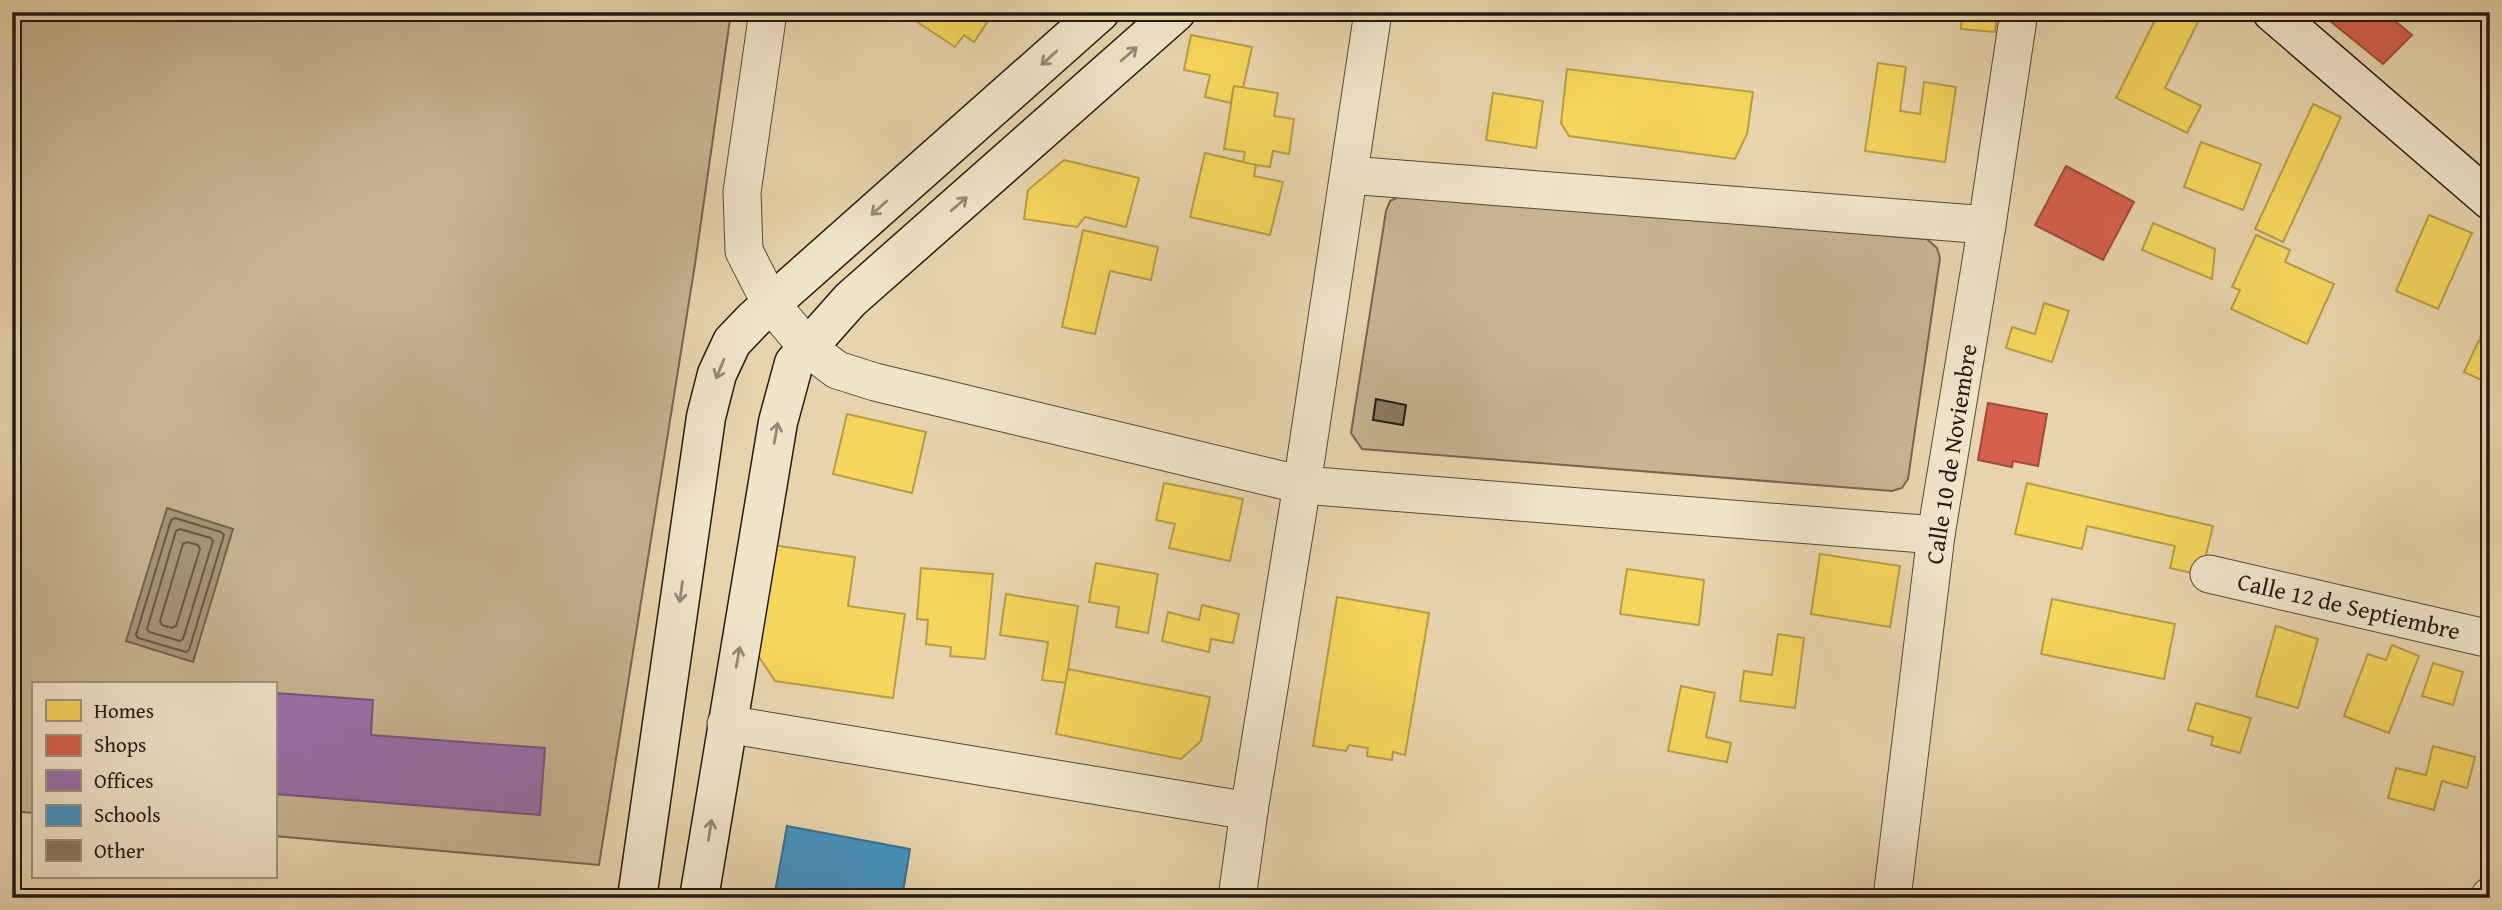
<svg xmlns="http://www.w3.org/2000/svg" width="2502" height="910" viewBox="0 0 2502 910" font-family="'Gentium Book Plus',serif">
<rect width="100%" height="100%" fill="#e7d4ac"/>
<filter id="stains"><feTurbulence type="fractalNoise" baseFrequency=".00286" numOctaves="4"/><feColorMatrix values="0 0 0 0 .2 0 0 0 0 .09 0 0 0 0 .02 0 0 0 .5 -.17"/></filter>
<radialGradient id="worn" r=".72"><stop offset=".6" stop-color="#630" stop-opacity="0"/><stop offset="1" stop-color="#630" stop-opacity=".3"/></radialGradient>
<g fill="#c6b492" stroke="#766753" stroke-width="2">
<polygon points="12,12 731,12 695,264 599,865 275,836 275,684 33,684 33,813 12,811"/>
<polygon points="1402,195 1927,239 1937,248 1940,258 1908,479 1902,488 1892,491 1362,449 1351,433 1386,211 1390,201"/>
</g>
<polygon fill="#a59578" stroke="#726450" stroke-width="2" points="167,508 233,529 193,662 126,641"/>
<g fill="#f6d55c" stroke="#b79d46" stroke-width="2">
<polygon points="902,12 994,12 974,42 964,35 955,47"/>
<polygon points="1962,12 1997,12 1995,32 1961,29"/>
<polygon points="2159,12 2203,12 2165,88 2201,106 2187,133 2116,98"/>
<polygon points="1191,35 1252,47 1243,88 1234,86 1231,103 1205,97 1210,75 1184,70"/>
<polygon points="1878,63 1906,67 1900,111 1920,114 1924,82 1956,87 1945,162 1865,151"/>
<polygon points="1567,69 1753,92 1747,134 1735,159 1569,136 1561,123"/>
<polygon points="1234,86 1278,93 1274,116 1294,119 1289,154 1273,151 1270,167 1243,163 1245,152 1224,149"/>
<polygon points="1493,93 1543,101 1536,148 1486,140"/>
<polygon points="2313,104 2341,117 2283,242 2255,229"/>
<polygon points="2201,142 2261,164 2243,210 2184,187"/>
<polygon points="1205,153 1256,165 1254,176 1283,182 1270,235 1190,217"/>
<polygon points="1064,160 1139,178 1126,227 1085,217 1077,227 1024,219 1028,190"/>
<polygon points="2429,215 2472,233 2438,309 2396,291"/>
<polygon points="2153,223 2215,249 2212,279 2142,250"/>
<polygon points="1083,230 1158,247 1151,280 1110,271 1095,334 1062,327"/>
<polygon points="2256,235 2290,250 2285,262 2334,284 2307,344 2231,309 2240,290 2232,287"/>
<polygon points="2044,303 2069,311 2052,362 2006,348 2012,327 2035,334"/>
<polygon points="2490,316 2490,342 2480,337"/>
<polygon points="2479,340 2490,345 2490,384 2464,372"/>
<polygon points="847,414 926,432 912,493 833,474"/>
<polygon points="1164,483 1243,499 1230,561 1169,548 1175,524 1156,520"/>
<polygon points="2027,483 2213,526 2201,575 2170,568 2175,546 2087,526 2082,549 2015,534"/>
<polygon points="765,544 855,557 848,606 905,614 893,698 775,681 751,645"/>
<polygon points="1820,554 1900,566 1890,627 1811,614"/>
<polygon points="1096,563 1158,574 1148,633 1116,627 1119,607 1089,602"/>
<polygon points="921,568 993,574 985,659 950,656 951,647 926,644 928,620 917,619"/>
<polygon points="1627,569 1704,580 1699,625 1620,614"/>
<polygon points="1006,594 1078,606 1066,683 1042,680 1048,642 1000,635"/>
<polygon points="1337,597 1429,613 1405,755 1393,752 1392,760 1367,756 1368,748 1349,745 1346,751 1313,746"/>
<polygon points="2052,599 2175,624 2164,679 2041,654"/>
<polygon points="1202,605 1239,614 1233,643 1211,639 1209,652 1162,641 1168,612 1199,620"/>
<polygon points="2276,626 2318,639 2298,708 2256,696"/>
<polygon points="1778,634 1804,638 1795,708 1740,701 1744,671 1772,675"/>
<polygon points="2392,645 2419,656 2389,733 2344,716 2368,654 2386,660"/>
<polygon points="2433,663 2463,672 2453,705 2422,696"/>
<polygon points="1068,669 1210,697 1201,741 1181,759 1056,734"/>
<polygon points="1681,686 1715,693 1706,737 1731,743 1727,762 1668,751"/>
<polygon points="2196,703 2251,718 2240,753 2211,745 2213,737 2188,730"/>
<polygon points="2433,746 2475,757 2467,788 2442,781 2434,810 2388,798 2396,768 2426,775"/>
</g>
<g fill="#d6604d" stroke="#a14b3c" stroke-width="2">
<polygon points="2319,12 2384,12 2412,35 2383,64"/>
<polygon points="2066,166 2134,202 2103,260 2035,225"/>
<polygon points="1988,403 2047,414 2038,466 2013,461 2012,467 1978,460"/>
</g>
<polygon fill="#9970ab" stroke="#76567e" stroke-width="2" points="275,693 373,700 371,735 545,748 540,815 275,794"/>
<polygon fill="#4393c3" stroke="#3a6f8e" stroke-width="2" points="787,826 910,849 902,898 774,898"/>
<g fill="none" stroke-linecap="round" stroke-linejoin="round">
<g stroke="#655846" stroke-width="2">
<polygon points="175,518 221,532 224,535 189,650 186,652 138,638 136,635 171,520"/>
<polygon points="180,529 211,538 213,541 183,639 180,641 149,632 147,629 176,531"/>
<polygon points="187,542 198,545 200,549 176,626 172,628 162,625 160,621 183,544"/>
</g>
</g>
<polygon fill="#8a7b63" stroke="#251a14" stroke-width="2" points="1376,399 1406,405 1403,425 1373,420"/>
<g fill="none" stroke-linecap="round" stroke-linejoin="round">
<defs>
<g id="minor">
<polyline points="768,12 742,192 744,251 771,304 808,348 837,370 875,382 1302,485 1936,535"/>
<polyline points="1349,175 1987,225"/>
<polyline points="2209,574 2490,639"/>
<polyline points="726,724 1249,811"/>
<polyline points="1237,898 1249,811 1302,485 1373,12"/>
<polyline points="1892,898 1936,535 1987,225 2019,12"/>
<polyline points="2489,898 2490,896"/>
</g>
<g id="secondary">
<polyline points="2272,12 2490,200"/>
<polyline points="637,898 706,417 717,374 732,342 754,319 1100,12"/>
<polyline points="699,898 778,422 794,363 850,300 1176,12"/>
</g>
</defs>
<use href="#minor" stroke="#56483a" stroke-width="39"/>
<use href="#secondary" stroke="#251a14" stroke-width="41"/>
<use href="#minor" stroke="#efe3c9" stroke-width="37"/>
<use href="#secondary" stroke="#efe3c9" stroke-width="38"/>
</g>
<defs><path id="oneway-shaft" d="M-6 0H5M1.5-3L5.5 0L1.5 3" fill="none" stroke-width="1.6" stroke-linecap="round" stroke-linejoin="round" transform="scale(1.75)"/></defs>
<g stroke="#948978">
<use href="#oneway-shaft" transform="translate(1129 54) rotate(-41)"/>
<use href="#oneway-shaft" transform="translate(1049 58) rotate(138)"/>
<use href="#oneway-shaft" transform="translate(959 204) rotate(-41)"/>
<use href="#oneway-shaft" transform="translate(879 208) rotate(138)"/>
<use href="#oneway-shaft" transform="translate(720 369) rotate(112)"/>
<use href="#oneway-shaft" transform="translate(776 433) rotate(-80)"/>
<use href="#oneway-shaft" transform="translate(681 592) rotate(98)"/>
<use href="#oneway-shaft" transform="translate(738 657) rotate(-80)"/>
<use href="#oneway-shaft" transform="translate(710 830) rotate(-81)"/>
</g>
<g text-anchor="middle" dominant-baseline="central" stroke-width="7" stroke-linejoin="round" paint-order="stroke">
<g font-size="24" fill="#251a14" stroke="#efe3c9">
<text transform="translate(1951 454) rotate(-81)">Calle 10 de Noviembre</text>
<text transform="translate(2349 606) rotate(13)">Calle 12 de Septiembre</text>
</g>
</g>
<rect width="2502" height="910" fill="none" stroke="#e7d4ac" stroke-width="42"/>
<rect x="14" y="14" width="2474" height="882" fill="none" stroke="#251a14" stroke-width="3.5"/>
<rect x="21" y="21" width="2460" height="868" fill="none" stroke="#251a14" stroke-width="2"/>
<rect x="32" y="682" width="245" height="196" fill="#efe3c9" stroke="#9e9381" stroke-width="2"/>
<rect x="46" y="700" width="35" height="21" fill="#f6d55c" stroke="#9e9381" stroke-width="2"/>
<text x="94" y="718" font-size="21" fill="#251a14">Homes</text>
<rect x="46" y="735" width="35" height="21" fill="#d6604d" stroke="#9e9381" stroke-width="2"/>
<text x="94" y="752" font-size="21" fill="#251a14">Shops</text>
<rect x="46" y="770" width="35" height="21" fill="#9970ab" stroke="#9e9381" stroke-width="2"/>
<text x="94" y="788" font-size="21" fill="#251a14">Offices</text>
<rect x="46" y="805" width="35" height="21" fill="#4393c3" stroke="#9e9381" stroke-width="2"/>
<text x="94" y="822" font-size="21" fill="#251a14">Schools</text>
<rect x="46" y="840" width="35" height="21" fill="#8a7b63" stroke="#9e9381" stroke-width="2"/>
<text x="94" y="858" font-size="21" fill="#251a14">Other</text>
<rect width="100%" height="100%" filter="url(#stains)"/>
<rect width="100%" height="100%" fill="url(#worn)"/>
</svg>
